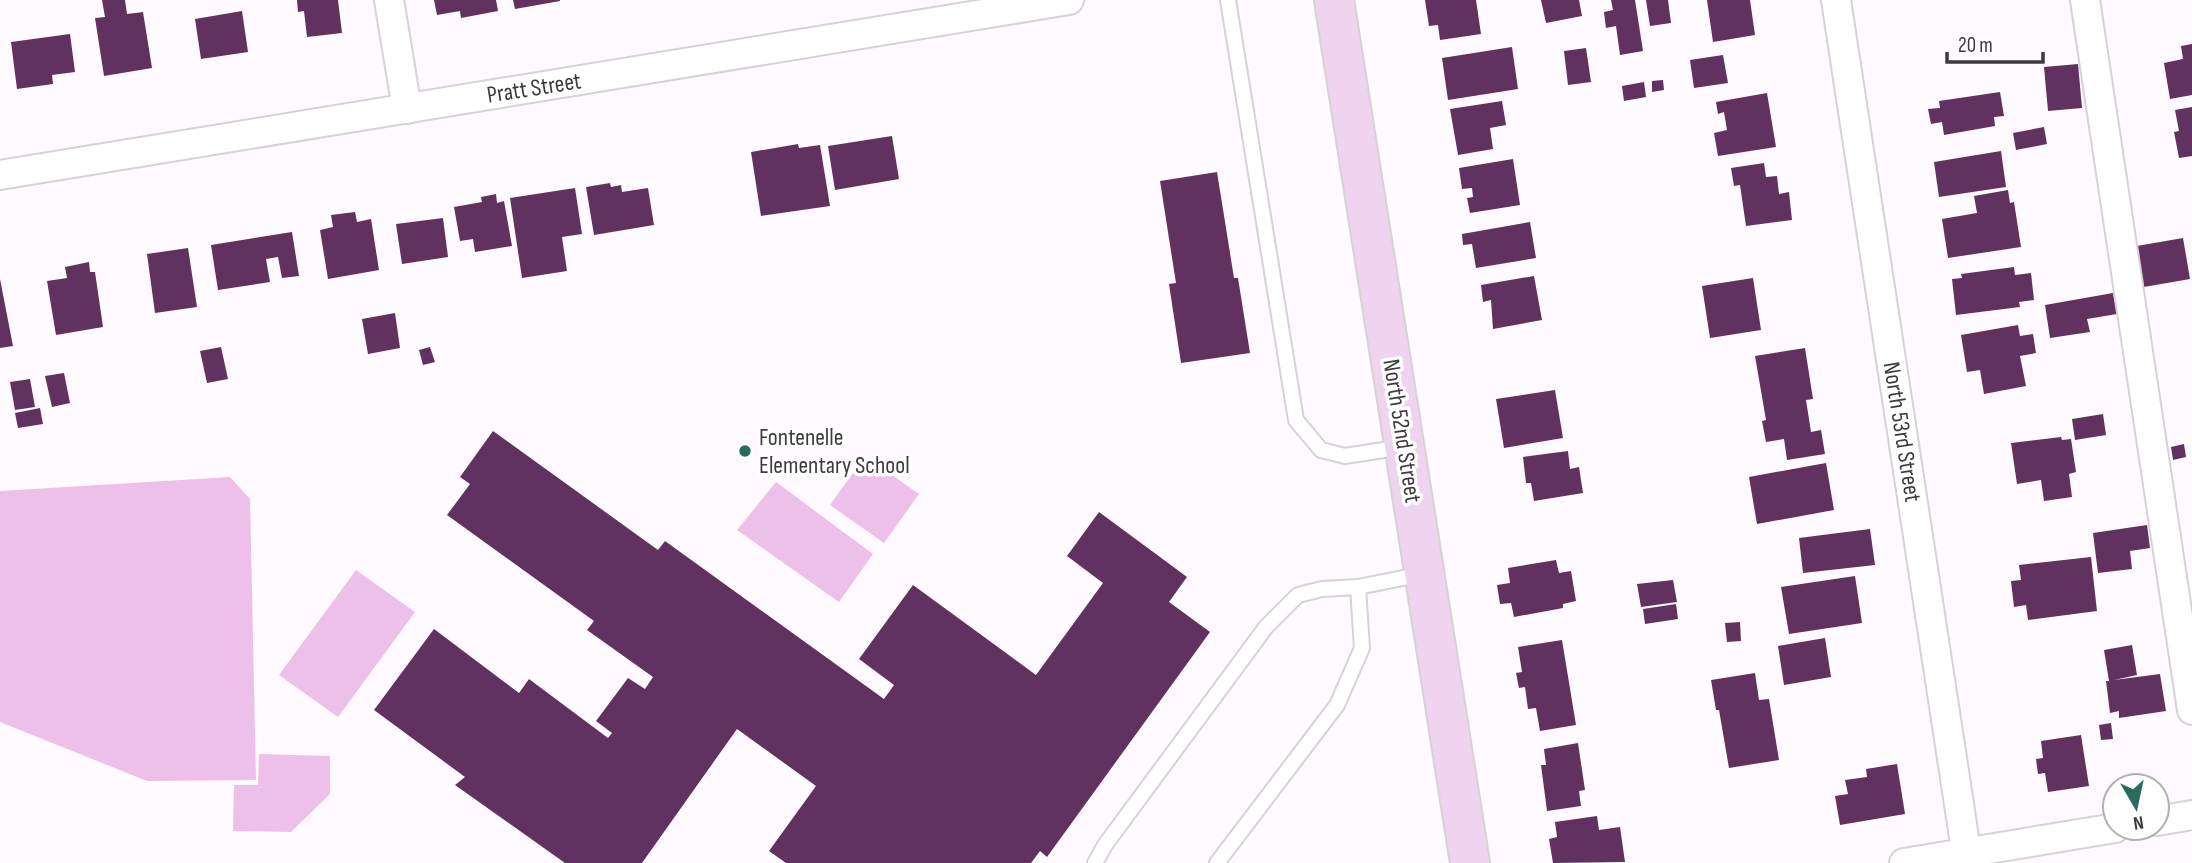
<svg xmlns="http://www.w3.org/2000/svg" width="2192" height="863" viewBox="0 0 2192 863" font-family="'Sofia Sans Condensed',sans-serif">
<rect width="100%" height="100%" fill="#fffaff"/>
<g fill="#ecc0e9">
<polygon points="865,456 919,494 884,543 830,505"/>
<polygon points="230,477 250,499 256,780 147,781 0,722 0,491"/>
<polygon points="776,482 873,554 839,602 737,530"/>
<polygon points="356,570 415,612 338,717 279,675"/>
<polygon points="259,754 330,756 330,794 291,832 233,831 234,785 258,785"/>
</g>
<g fill="#613160">
<polygon points="102,0 125,0 127,14 143,12 152,68 104,76 95,18 105,17"/>
<polygon points="297,0 338,0 342,33 307,37 304,11 298,12"/>
<polygon points="434,0 496,0 498,11 461,18 460,11 437,15"/>
<polygon points="513,0 560,0 560,1 515,9"/>
<polygon points="1425,0 1476,0 1481,34 1440,40 1438,25 1429,26"/>
<polygon points="1541,0 1579,0 1582,16 1546,23"/>
<polygon points="1611,0 1635,0 1643,51 1620,55 1616,26 1606,28 1604,12 1613,10"/>
<polygon points="1646,0 1668,0 1671,23 1650,26"/>
<polygon points="1707,0 1750,0 1755,35 1713,42"/>
<polygon points="242,11 248,52 201,59 195,19"/>
<polygon points="70,34 75,72 52,75 53,84 17,89 11,42"/>
<polygon points="2192,44 2192,95 2170,99 2164,63 2183,59 2181,46"/>
<polygon points="1512,47 1518,89 1448,100 1442,58"/>
<polygon points="1586,48 1591,82 1568,85 1564,51"/>
<polygon points="1723,55 1728,83 1694,88 1690,60"/>
<polygon points="2078,64 2082,108 2048,111 2044,67"/>
<polygon points="1663,80 1664,90 1652,92 1652,81"/>
<polygon points="1644,82 1646,97 1624,101 1622,86"/>
<polygon points="2000,92 2004,116 1994,117 1995,126 1944,135 1942,122 1931,124 1928,109 1940,108 1939,101"/>
<polygon points="1767,93 1776,147 1718,156 1714,133 1727,130 1724,112 1718,114 1716,102"/>
<polygon points="1502,101 1506,125 1490,128 1493,149 1458,155 1450,109"/>
<polygon points="2192,107 2192,156 2179,158 2174,132 2179,131 2175,110"/>
<polygon points="2044,127 2047,144 2016,150 2013,133"/>
<polygon points="892,136 899,179 835,190 828,146"/>
<polygon points="798,144 799,148 820,145 830,206 761,216 751,152"/>
<polygon points="2001,151 2006,187 1939,197 1934,162"/>
<polygon points="1513,159 1520,205 1470,213 1467,198 1473,197 1472,188 1462,189 1459,168"/>
<polygon points="1764,163 1766,177 1777,176 1779,194 1789,192 1792,220 1746,226 1740,185 1734,186 1731,168"/>
<polygon points="1217,172 1234,278 1238,278 1250,353 1181,363 1169,284 1176,283 1160,181"/>
<polygon points="610,183 611,187 621,185 622,192 648,188 654,225 594,235 586,187"/>
<polygon points="575,188 582,234 562,237 567,271 522,278 510,198"/>
<polygon points="2008,190 2010,203 2014,202 2021,247 1948,258 1942,219 1977,213 1974,196"/>
<polygon points="496,194 497,203 504,201 512,246 475,252 473,239 460,241 454,207 482,202 481,197"/>
<polygon points="355,212 357,222 371,219 379,270 328,279 320,230 333,227 331,215"/>
<polygon points="443,218 448,257 402,264 396,224"/>
<polygon points="1530,222 1536,258 1476,268 1472,244 1463,245 1462,234"/>
<polygon points="292,232 299,276 282,278 278,257 266,259 270,282 218,290 211,245"/>
<polygon points="2183,238 2190,279 2138,288 2131,247"/>
<polygon points="188,248 197,307 155,313 147,254"/>
<polygon points="89,262 90,272 95,272 103,327 56,335 47,281 67,278 65,267"/>
<polygon points="2014,267 2015,275 2031,273 2034,300 2019,302 2020,307 1956,315 1952,279 1962,278 1961,274"/>
<polygon points="1534,276 1542,320 1493,329 1491,300 1483,302 1481,285"/>
<polygon points="1753,278 1761,330 1710,338 1702,286"/>
<polygon points="0,279 13,346 0,348"/>
<polygon points="2113,293 2117,314 2087,319 2090,332 2050,338 2045,305"/>
<polygon points="395,313 400,348 368,354 362,319"/>
<polygon points="2018,325 2020,336 2033,334 2036,353 2020,356 2026,386 1984,394 1980,370 1967,372 1961,335"/>
<polygon points="221,347 228,379 207,383 200,351"/>
<polygon points="430,347 435,362 423,365 419,350"/>
<polygon points="1805,348 1813,399 1806,400 1811,432 1821,430 1825,454 1787,460 1784,439 1766,442 1762,421 1766,420 1755,356"/>
<polygon points="64,373 70,403 52,407 45,376"/>
<polygon points="30,379 35,407 15,410 10,382"/>
<polygon points="1555,390 1563,438 1504,448 1496,399"/>
<polygon points="40,408 43,424 18,428 15,413"/>
<polygon points="2103,414 2106,435 2075,440 2072,419"/>
<polygon points="493,431 658,550 665,541 884,699 894,685 859,659 913,585 1036,675 1103,583 1067,556 1099,512 1187,577 1169,602 1210,632 1047,857 1040,851 1031,863 786,863 769,851 816,786 737,729 642,863 565,863 455,785 465,777 374,710 434,629 519,693 529,679 608,738 612,733 596,721 628,678 645,689 653,677 587,630 594,621 447,515 470,484 460,477"/>
<polygon points="2061,437 2062,440 2071,439 2076,472 2069,474 2072,497 2044,501 2041,480 2017,484 2011,443"/>
<polygon points="2184,444 2186,457 2173,460 2171,447"/>
<polygon points="1568,451 1570,469 1579,467 1583,493 1534,501 1531,483 1526,483 1523,457"/>
<polygon points="1826,463 1834,510 1757,524 1749,477"/>
<polygon points="2147,525 2150,548 2130,551 2132,569 2098,573 2093,533"/>
<polygon points="1870,529 1875,565 1803,573 1799,538"/>
<polygon points="2091,557 2097,611 2028,620 2026,605 2014,607 2011,581 2021,580 2019,565"/>
<polygon points="1556,560 1559,573 1571,571 1576,601 1563,604 1563,608 1514,617 1511,603 1500,604 1497,585 1510,583 1508,568"/>
<polygon points="1855,576 1862,623 1789,634 1781,587"/>
<polygon points="1673,580 1677,602 1641,607 1637,584"/>
<polygon points="1676,604 1678,619 1645,624 1643,609"/>
<polygon points="1740,622 1741,641 1727,642 1725,623"/>
<polygon points="1825,638 1831,677 1784,685 1778,646"/>
<polygon points="1562,640 1576,725 1540,731 1536,708 1528,709 1525,687 1519,688 1516,673 1522,672 1518,647"/>
<polygon points="2132,645 2137,675 2114,680 2160,674 2166,711 2119,718 2119,711 2110,713 2106,681 2109,681 2104,650"/>
<polygon points="1755,673 1759,700 1769,699 1779,760 1729,768 1719,710 1716,710 1711,680"/>
<polygon points="2111,723 2113,739 2101,740 2099,725"/>
<polygon points="2081,735 2089,786 2048,792 2045,773 2038,774 2036,759 2043,758 2041,741"/>
<polygon points="1578,743 1585,790 1579,791 1581,806 1547,811 1541,765 1546,765 1544,749"/>
<polygon points="1897,764 1905,814 1840,825 1835,796 1848,794 1845,780 1867,777 1866,769"/>
<polygon points="1597,816 1599,830 1620,827 1625,862 1553,863 1549,839 1557,837 1555,822"/>
</g>
<g fill="none" stroke-linecap="round" stroke-linejoin="round">
<defs>
<g id="lane">
<polyline points="1228,0 1296,420 1321,450 1345,456 1403,447"/>
<polyline points="1095,863 1105,845 1266,627 1298,595 1322,589 1358,587 1423,574"/>
<polyline points="1217,863 1337,705 1362,648 1358,587"/>
</g>
<g id="street">
<polyline points="389,0 407,109"/>
<polyline points="1836,0 1968,863"/>
<polyline points="2085,0 2192,710"/>
<polyline points="0,175 1069,0"/>
<polyline points="2157,821 2192,815"/>
<polyline points="1904,863 2115,828"/>
</g>
<polyline id="secondary" points="1334,0 1470,863"/>
</defs>
<use href="#lane" stroke="#d7d2d6" stroke-width="18"/>
<use href="#street" stroke="#d7d2d6" stroke-width="32"/>
<use href="#secondary" stroke="#d7d2d6" stroke-width="42"/>
<use href="#lane" stroke="#fff" stroke-width="14"/>
<use href="#street" stroke="#fff" stroke-width="28"/>
<use href="#secondary" stroke="#f0d4ef" stroke-width="38"/>
</g>
<circle fill="#286c5f" stroke="#fff" stroke-width="2.5" cx="745" cy="451" r="7"/>
<g text-anchor="middle" dominant-baseline="central" stroke-width="7" stroke-linejoin="round" paint-order="stroke">
<g font-size="24" fill="#3d3b3d" stroke="#fff">
<text transform="translate(534 88) rotate(-9)">Pratt Street</text>
<text transform="translate(1402 431) rotate(81)">North 52nd Street</text>
<text transform="translate(1902 432) rotate(81)">North 53rd Street</text>
</g>
<g font-size="24" fill="#3d3b3d" stroke="#fff" text-anchor="start">
<text x="759" y="437">Fontenelle<tspan x="759" dy="28">Elementary School</tspan></text>
</g>
</g>
<g transform="translate(2136 807) rotate(171)"><circle r="33" fill="#ffffff" stroke="#b1b1b1" stroke-width="2"/>
<path d="M0-5L12 26L0 18L-12 26Z" fill="#286c5f"/>
<text y="-10" font-size="19" font-weight="bold" text-anchor="middle" fill="#3d3b3d">N</text>
</g>
<path d="M1947 52v10h96v-10" fill="none" stroke="#3d3b3d" stroke-width="3.5"/>
<text x="1958" y="52" font-size="21" fill="#3d3b3d" stroke="#ffffff" stroke-width="5" paint-order="stroke">20 m</text>
</svg>
